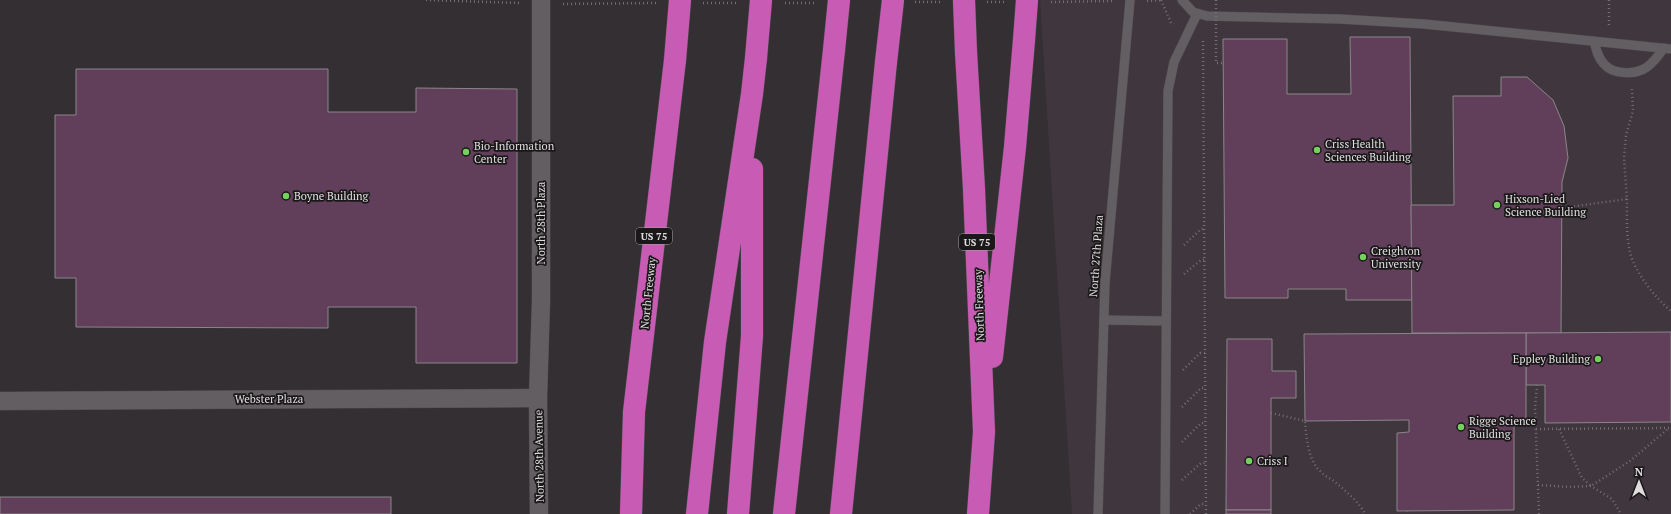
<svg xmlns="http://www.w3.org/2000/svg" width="1671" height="514" viewBox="0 0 1671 514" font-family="'PT Serif',serif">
<rect width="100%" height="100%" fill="#332f32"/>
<polygon fill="#40363d" points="1040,0 1671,0 1671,514 1072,514"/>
<g fill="#613f5a" stroke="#8b8689">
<polygon points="1350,37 1410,37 1412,300 1346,300 1346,289 1288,289 1288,298 1225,298 1223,39 1287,39 1287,94 1351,94"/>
<polygon points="76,69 328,69 328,112 416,112 416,88 517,89 517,363 416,363 416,307 328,307 328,328 76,327 76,278 55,278 55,115 76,115"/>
<polygon points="1501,77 1527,77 1553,100 1564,126 1568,158 1562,182 1561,333 1412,333 1411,205 1454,205 1453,96 1501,96"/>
<polygon points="1671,332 1671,422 1545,423 1545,385 1526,385 1526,333"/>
<polygon points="1526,333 1526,420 1514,420 1514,510 1397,511 1397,433 1409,432 1409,420 1305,421 1304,334"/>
<polygon points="1227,339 1272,339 1272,371 1296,371 1296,398 1271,398 1271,510 1226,510"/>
<rect x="0" y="497" width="391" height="17"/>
<rect x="1226" y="510" width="45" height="4"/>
</g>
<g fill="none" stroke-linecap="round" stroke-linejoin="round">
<defs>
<g id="lane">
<polyline points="1182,0 1193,12 1207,16 1340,19 1424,24 1671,49"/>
<path d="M1594,41c2,8 4,17 10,23 9,11 32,11 43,3 7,-5 12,-12 17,-19"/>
<polyline points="1104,320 1166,321"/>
<polyline points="1098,514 1105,283 1130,0"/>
<polyline points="1165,514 1168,91 1174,62 1197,14"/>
</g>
<g id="street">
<polyline points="0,401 538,398"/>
<polyline points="539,514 538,398 541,301 541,0"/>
</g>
<g id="highway">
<polyline points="966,52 974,189 984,432 978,514"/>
<polyline points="992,357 1015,147 1024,40"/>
<polyline points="631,514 634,412 675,60"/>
<polyline points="697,514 715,342 752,94 756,58"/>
<polyline points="738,514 752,336 752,169"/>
<polyline points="784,514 834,50"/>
<polyline points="841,514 886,62"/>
</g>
</defs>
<use href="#lane" stroke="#4e4a4d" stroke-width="10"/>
<use href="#street" stroke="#4e4a4d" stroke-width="19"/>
<use href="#highway" stroke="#4e4a4d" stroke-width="23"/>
<g stroke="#736f72" stroke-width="2.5" stroke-dasharray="1 3" stroke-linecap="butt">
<polyline points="426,0 520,3"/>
<polyline points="1161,0 1171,23 1174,24"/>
<polyline points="1609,0 1609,26"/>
<polyline points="1147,1 1162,0"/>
<polyline points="915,2 942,2"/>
<polyline points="987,2 1004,2"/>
<polyline points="1051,2 1114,1"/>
<polyline points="703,3 738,3"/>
<polyline points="785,3 816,3"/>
<polyline points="563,4 658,3"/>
<polyline points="1203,41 1206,514"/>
<path d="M1627,199c0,17 -1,36 3,53 4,19 26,47 41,59"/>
<polyline points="1562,208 1627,199 1624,158 1626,135 1633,111 1632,89"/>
<polyline points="1184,245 1201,229 1205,229"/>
<polyline points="1184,274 1201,260 1205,260"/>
<polyline points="1183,370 1200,353 1205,353"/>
<polyline points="1537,385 1535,408 1539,514"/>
<polyline points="1182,407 1201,388 1206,388"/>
<path d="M1271,413l34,8c1,15 3,39 15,50 4,5 10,7 15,11 11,9 24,20 30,32"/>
<polyline points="1536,429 1671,428"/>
<polyline points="1559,429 1582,478 1591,486 1630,461 1669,428"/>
<polyline points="1182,442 1201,423 1206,423"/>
<polyline points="1182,480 1201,463 1206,463"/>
<polyline points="1538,485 1569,487 1591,486 1612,499 1621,514"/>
<polyline points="1407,511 1408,514"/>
<polyline points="1190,514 1201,504 1206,504"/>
</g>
<use href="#lane" stroke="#635e62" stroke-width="9"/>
<use href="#street" stroke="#635e62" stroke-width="18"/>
<use href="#highway" stroke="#c85cb5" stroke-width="22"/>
<defs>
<g id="highway-bridge">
<polyline points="964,0 966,52"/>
<polyline points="1024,40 1027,0"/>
<polyline points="834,50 839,0"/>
<polyline points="756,58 761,0"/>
<polyline points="675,60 680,0"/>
<polyline points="886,62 893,0"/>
</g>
</defs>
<use href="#highway-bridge" stroke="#4e4a4d" stroke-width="23" stroke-linecap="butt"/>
<polyline stroke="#736f72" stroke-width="2.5" stroke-dasharray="1 3" stroke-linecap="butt" points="1216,0 1216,63 1223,63"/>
<use href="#highway-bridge" stroke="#c85cb5" stroke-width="22"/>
</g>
<g fill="#74d25c" stroke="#1a1819" stroke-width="1.5">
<circle cx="1317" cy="150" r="4"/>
<circle cx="466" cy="152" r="4"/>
<circle cx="286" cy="196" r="4"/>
<circle cx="1497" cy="205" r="4"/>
<circle cx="1363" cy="257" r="4"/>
<circle cx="1598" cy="359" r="4"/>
<circle cx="1461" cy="427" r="4"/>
<circle cx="1249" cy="461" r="4"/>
</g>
<g text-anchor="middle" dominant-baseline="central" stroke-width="3.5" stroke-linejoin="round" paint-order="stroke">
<g fill="#1a1819" stroke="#a5a2a4" stroke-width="1">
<rect x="636" y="228" width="36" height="16" rx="3"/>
<rect x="959" y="234" width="36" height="16" rx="3"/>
</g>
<g font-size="10" font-weight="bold" fill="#e0dddf">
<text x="654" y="236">US 75</text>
<text x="977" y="242">US 75</text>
</g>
<g font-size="11" fill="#e0dddf" stroke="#1a1819" text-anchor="start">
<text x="1325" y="144">Criss Health<tspan x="1325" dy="13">Sciences Building</tspan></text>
<text x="474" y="146">Bio-Information<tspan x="474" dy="13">Center</tspan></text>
<text x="294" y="196">Boyne Building</text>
<text x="1505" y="199">Hixson-Lied<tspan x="1505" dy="13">Science Building</tspan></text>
<text x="1371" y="251">Creighton<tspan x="1371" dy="13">University</tspan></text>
<text x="1590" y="359" text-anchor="end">Eppley Building</text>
<text x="1469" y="421">Rigge Science<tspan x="1469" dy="13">Building</tspan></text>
<text x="1257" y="461">Criss I</text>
</g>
<g font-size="11" fill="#e0dddf" stroke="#1a1819">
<text transform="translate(541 223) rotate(-90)">North 28th Plaza</text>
<text transform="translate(1096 256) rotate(-86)">North 27th Plaza</text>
<text transform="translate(648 293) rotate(-84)">North Freeway</text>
<text transform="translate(979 305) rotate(-92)">North Freeway</text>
<text x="269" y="399">Webster Plaza</text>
<text transform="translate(539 456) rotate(-91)">North 28th Avenue</text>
</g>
</g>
<g transform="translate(1639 482)" stroke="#1a1819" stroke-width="3" paint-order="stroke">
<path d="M0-3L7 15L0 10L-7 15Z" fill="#e0dddf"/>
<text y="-6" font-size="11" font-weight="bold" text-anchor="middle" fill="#e0dddf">N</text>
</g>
</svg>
